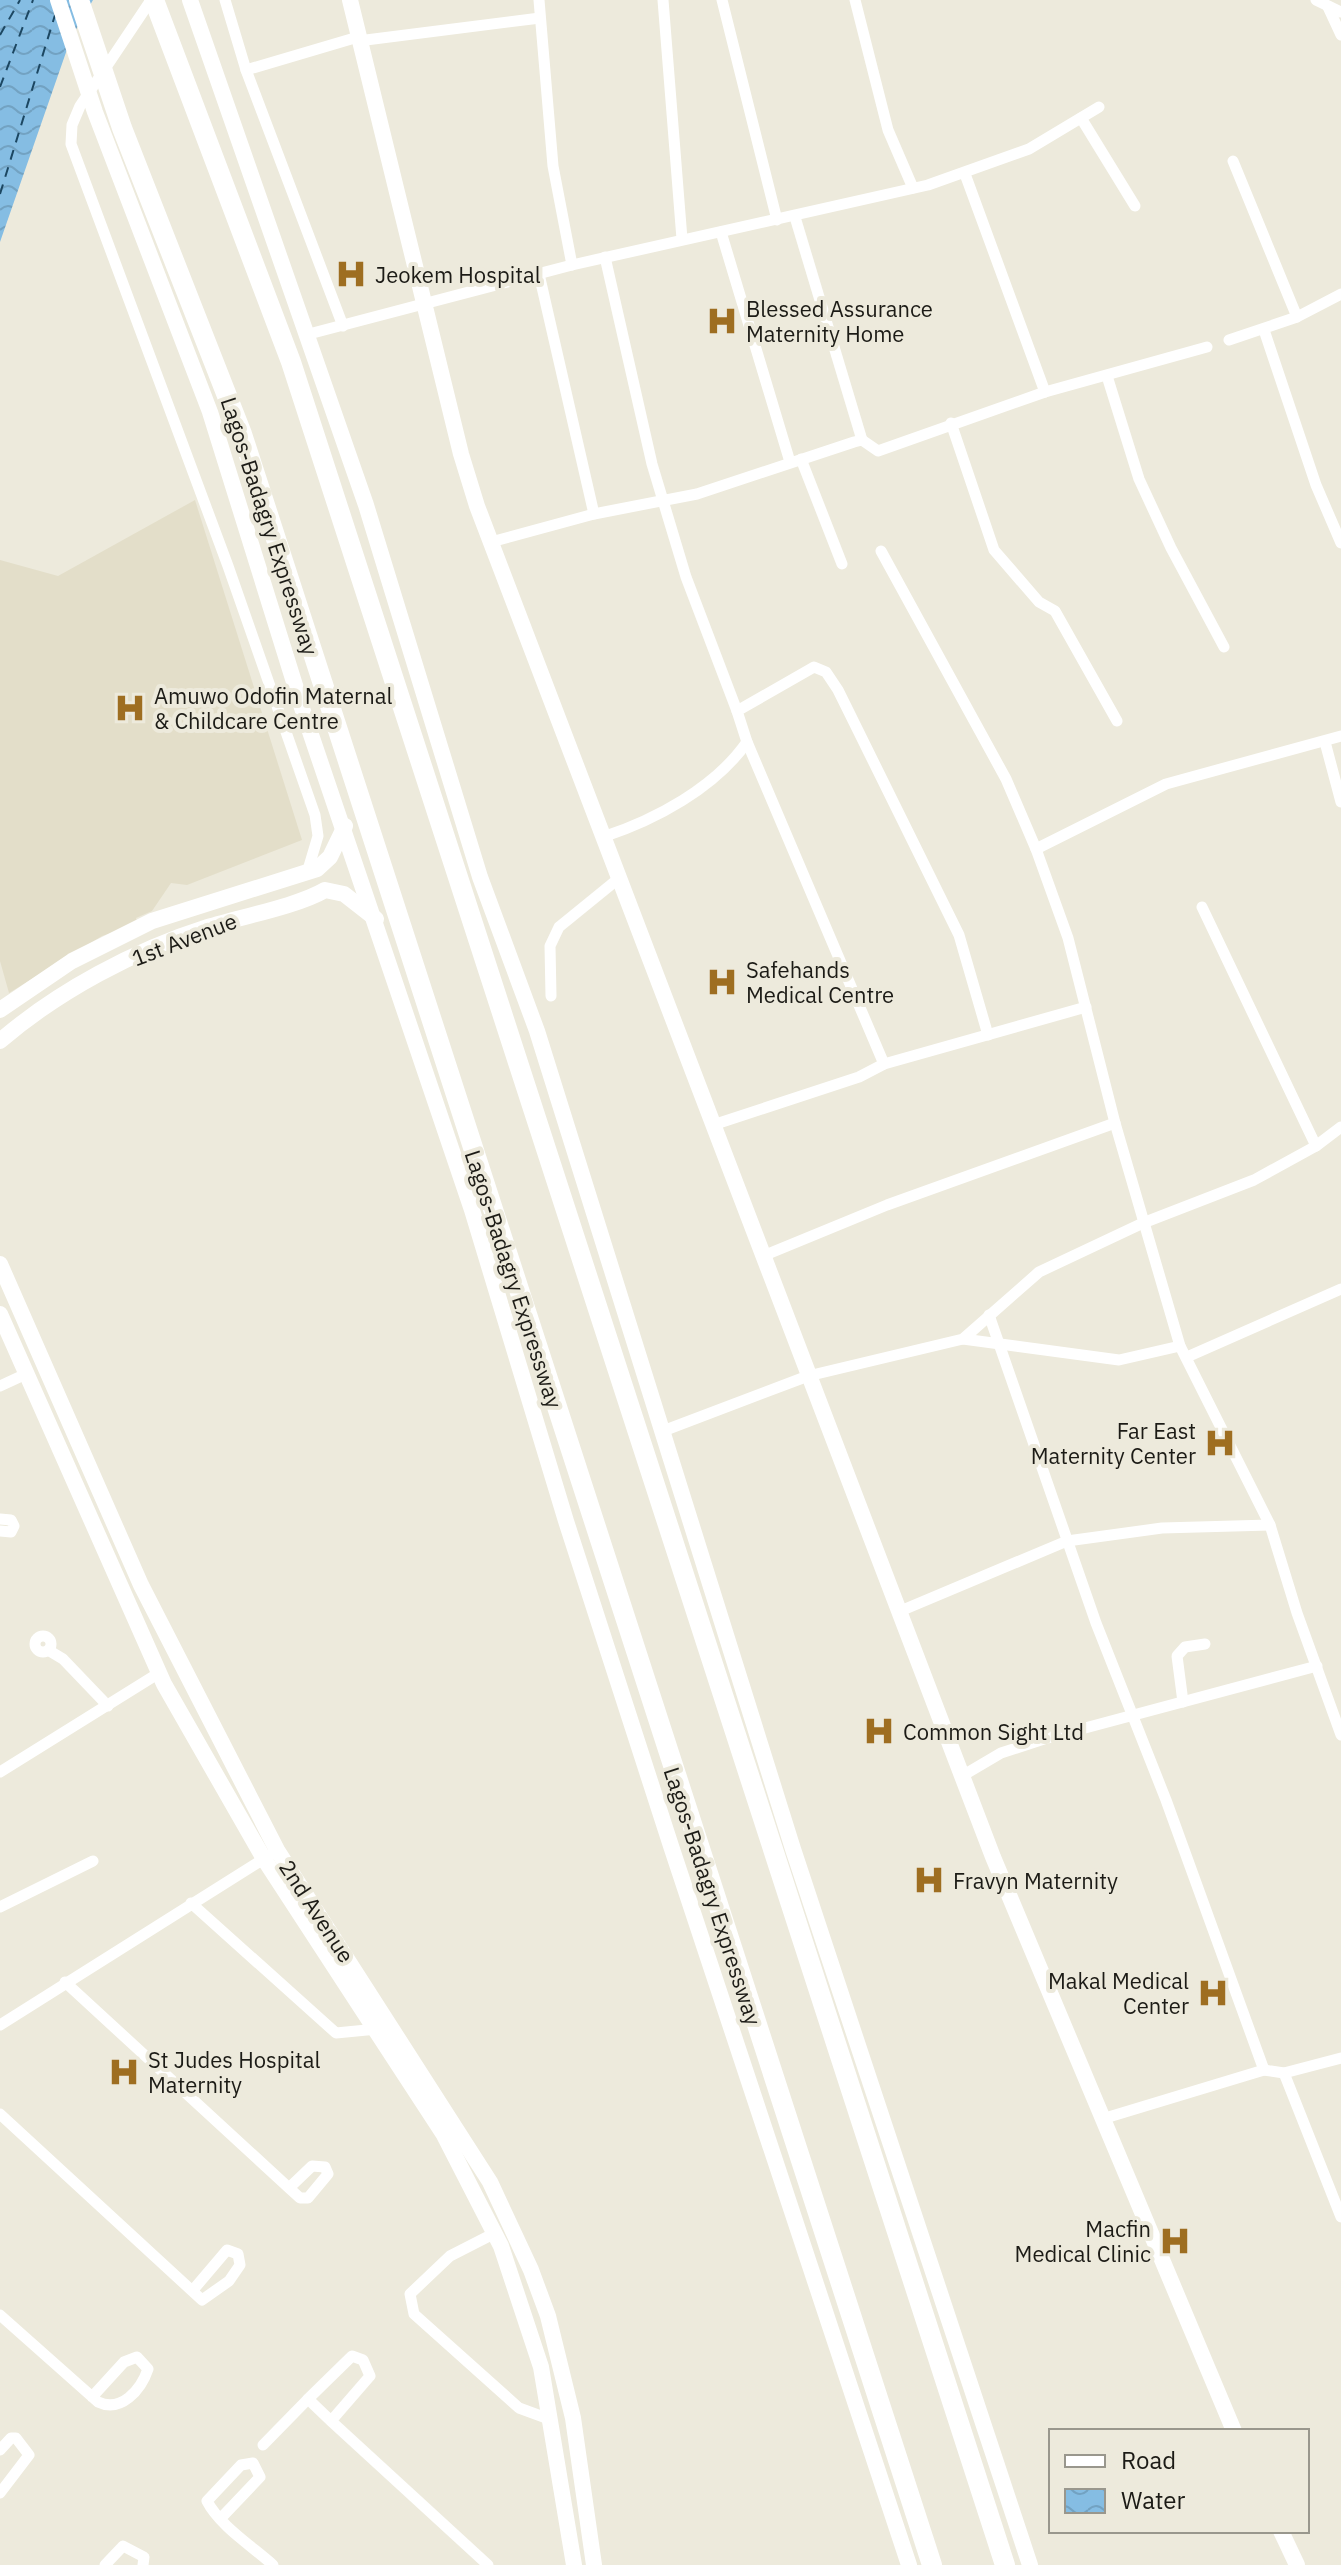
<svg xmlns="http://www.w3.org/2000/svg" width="1341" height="2565" viewBox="0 0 1341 2565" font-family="'IBM Plex Sans',sans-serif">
<defs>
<pattern id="water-waves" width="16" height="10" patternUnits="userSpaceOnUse" patternTransform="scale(2)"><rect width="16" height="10" fill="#85bde3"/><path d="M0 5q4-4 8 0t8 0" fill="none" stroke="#72a2c2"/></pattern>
</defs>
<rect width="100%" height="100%" fill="#edeadc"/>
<polygon fill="#e3dec9" points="195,500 302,840 187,885 171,883 152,911 136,918 138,924 102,936 9,993 0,961 0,560 58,576"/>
<polygon fill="url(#water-waves)" points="0,0 93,0 71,38 0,242"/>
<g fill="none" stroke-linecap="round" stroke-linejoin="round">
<g stroke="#1c4762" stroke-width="2" stroke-dasharray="10 8" stroke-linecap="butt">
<polyline points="0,35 20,0"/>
<polyline points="0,87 33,0"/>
<polyline points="0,194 55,15"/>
</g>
<g stroke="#fff" stroke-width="11">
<polyline points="151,0 80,106 72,125 71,144 228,566 315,815 318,836 307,873"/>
<polyline points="225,0 246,70 343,326"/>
<polyline points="539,0 553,166 572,265"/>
<polyline points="663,0 682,239"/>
<polyline points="722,0 777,220"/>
<polyline points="855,0 888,130 913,188"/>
<polyline points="1316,0 1341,12"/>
<polyline points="1328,7 1341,35"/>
<polyline points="358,41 540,18"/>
<polyline points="246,70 358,37"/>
<polyline points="1081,118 1135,206"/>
<polyline points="1233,161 1297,317"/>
<polyline points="965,174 1045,392"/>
<polyline points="795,217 862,440"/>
<polyline points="721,232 790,462"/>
<polyline points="605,257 652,464 686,577 737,711"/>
<polyline points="539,274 594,514"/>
<polyline points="1264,330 1316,485 1341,543"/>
<polyline points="309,334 572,265 928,185 1029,149 1099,107"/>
<polyline points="1229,340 1297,317 1341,294"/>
<polyline points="1107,376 1139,479 1171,548 1224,647"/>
<polyline points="951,423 994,550 1039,602 1055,611 1117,721"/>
<polyline points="801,459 842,564"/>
<polyline points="491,542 594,514 697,494 854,442 862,440 878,451 1045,392 1207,347"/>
<polyline points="881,551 1006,779 1036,849 1068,938 1115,1123 1180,1346 1270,1525 1297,1613 1341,1735"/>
<polyline points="1325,742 1341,802"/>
<path d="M603,837c52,-17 112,-49 144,-95"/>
<polyline points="1036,849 1166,784 1341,736"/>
<polyline points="1202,907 1316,1146"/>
<polyline points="551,996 550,946 559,927 618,879"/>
<polyline points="884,1064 747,742 737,711 814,667 826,672 838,690 959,935 988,1035"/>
<polyline points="716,1124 859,1077 884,1064 1086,1007"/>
<polyline points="763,1256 887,1205 1115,1123"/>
<polyline points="989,1315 1096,1623 1166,1800 1264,2070"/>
<polyline points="963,1339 1119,1360 1180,1346"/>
<polyline points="1187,1357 1341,1289"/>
<polyline points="0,1386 26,1374"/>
<polyline points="663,1431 808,1376 963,1339 1039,1272 1143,1223 1254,1180 1316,1146 1341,1127"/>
<polyline points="0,1519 11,1520 14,1526 11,1532 0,1531"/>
<polyline points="898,1612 1067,1541 1162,1528 1270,1525"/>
<circle cx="43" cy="1644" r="8"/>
<polyline points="48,1650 63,1659 108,1706"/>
<polyline points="1183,1702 1177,1656 1185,1647 1205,1644"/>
<polyline points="0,1772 159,1673"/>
<polyline points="962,1776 1001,1753 1044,1739 1317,1666"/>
<polyline points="191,1903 336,2033 377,2029"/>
<polyline points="0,1907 93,1861"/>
<polyline points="65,1982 289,2188 300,2198 308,2198 328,2174 325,2167 312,2166 289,2188"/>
<polyline points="0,2025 270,1855"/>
<polyline points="1284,2073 1341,2217"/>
<polyline points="0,2114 202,2300 229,2281 240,2265 238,2254 227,2250 193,2290"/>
<polyline points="1102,2119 1264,2070 1284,2073 1341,2058"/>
<polyline points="495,2233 450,2256 410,2294 414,2314 519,2408 549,2419"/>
<path d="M0,2315l98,87c23,11 43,-12 50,-33l-11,-12 -13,5 -32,35"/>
<polyline points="331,2421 370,2376 363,2360 352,2356 308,2399 331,2421 488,2565"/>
<polyline points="263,2445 308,2399"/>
<polyline points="0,2450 11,2438 16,2438 29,2455 0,2493"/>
<path d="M222,2517l38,-40 -7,-14 -12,2 -34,36c12,24 46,46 66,64"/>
<polyline points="105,2565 123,2546 144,2557 143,2565"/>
</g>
<g stroke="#fff" stroke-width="16">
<polyline points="350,0 461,454 477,506 993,1857 1234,2431"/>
<polyline points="0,1010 72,961 152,921 317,869 330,857 345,826"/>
<path d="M0,1041c58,-50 135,-91 208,-114 32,-10 90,-21 117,-37l19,4 32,25"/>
<polyline points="0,1264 141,1585 277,1850 490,2182 531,2270 548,2316 573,2418 594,2565"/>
<polyline points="0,1314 164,1684 264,1859 444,2135 501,2246 541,2367 574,2565"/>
<polyline points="1281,2531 1297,2565"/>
</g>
<g stroke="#fff" stroke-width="16">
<polyline points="58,0 95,112 210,412 303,711 472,1210 566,1521 671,1846 909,2565"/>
<polyline points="190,0 366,505 480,877 537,1031 793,1849 1030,2565"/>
</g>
<g stroke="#fff" stroke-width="20">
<polyline points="79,0 122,128 242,434 932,2565"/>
<polyline points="154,0 291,362 1005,2565"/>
</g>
</g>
<defs>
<symbol id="hospital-bare" viewBox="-9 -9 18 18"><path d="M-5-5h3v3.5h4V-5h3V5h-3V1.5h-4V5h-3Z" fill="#9e6e21" stroke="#edeadc" stroke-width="2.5" paint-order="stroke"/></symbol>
</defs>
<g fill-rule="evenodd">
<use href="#hospital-bare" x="329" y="252" width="44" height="44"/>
<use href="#hospital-bare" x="700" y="299" width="44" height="44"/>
<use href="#hospital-bare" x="108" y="686" width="44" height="44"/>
<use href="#hospital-bare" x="700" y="960" width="44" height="44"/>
<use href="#hospital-bare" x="1198" y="1421" width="44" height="44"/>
<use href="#hospital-bare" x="857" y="1709" width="44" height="44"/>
<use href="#hospital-bare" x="907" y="1858" width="44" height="44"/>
<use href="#hospital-bare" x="1191" y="1971" width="44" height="44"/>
<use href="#hospital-bare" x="102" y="2050" width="44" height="44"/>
<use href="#hospital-bare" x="1153" y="2219" width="44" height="44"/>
</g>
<g text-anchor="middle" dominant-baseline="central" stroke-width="8" stroke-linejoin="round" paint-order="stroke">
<g font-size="22" fill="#1c1b16" stroke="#edeadc" text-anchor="start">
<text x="375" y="274">Jeokem Hospital</text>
<text x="746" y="308">Blessed Assurance<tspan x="746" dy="25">Maternity Home</tspan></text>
<text x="154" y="695">Amuwo Odofin Maternal<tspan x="154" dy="25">&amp; Childcare Centre</tspan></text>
<text x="746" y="969">Safehands<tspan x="746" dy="25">Medical Centre</tspan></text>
<text x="1196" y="1430" text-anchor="end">Far East<tspan x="1196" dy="25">Maternity Center</tspan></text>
<text x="903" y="1731">Common Sight Ltd</text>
<text x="953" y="1880">Fravyn Maternity</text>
<text x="1189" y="1980" text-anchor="end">Makal Medical<tspan x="1189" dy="25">Center</tspan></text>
<text x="148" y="2059">St Judes Hospital<tspan x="148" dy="25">Maternity</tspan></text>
<text x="1151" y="2228" text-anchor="end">Macfin<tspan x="1151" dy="25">Medical Clinic</tspan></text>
</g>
<g font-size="22" fill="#1c1b16" stroke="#edeadc">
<text transform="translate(270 526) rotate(72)">Lagos-Badagry Expressway</text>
<text transform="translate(184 939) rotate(-21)">1st Avenue</text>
<text transform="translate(514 1279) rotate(72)">Lagos-Badagry Expressway</text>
<text transform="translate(713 1896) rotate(72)">Lagos-Badagry Expressway</text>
<text transform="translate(317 1911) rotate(57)">2nd Avenue</text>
</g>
</g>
<rect x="1049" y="2429" width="260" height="104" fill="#edeadc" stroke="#99978d" stroke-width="2"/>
<rect x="1065" y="2455" width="40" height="12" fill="#ffffff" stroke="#99978d" stroke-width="2"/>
<text x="1121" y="2469" font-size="24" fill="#1c1b16">Road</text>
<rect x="1065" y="2489" width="40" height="24" fill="url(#water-waves)" stroke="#99978d" stroke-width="2"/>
<text x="1121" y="2509" font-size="24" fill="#1c1b16">Water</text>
</svg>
